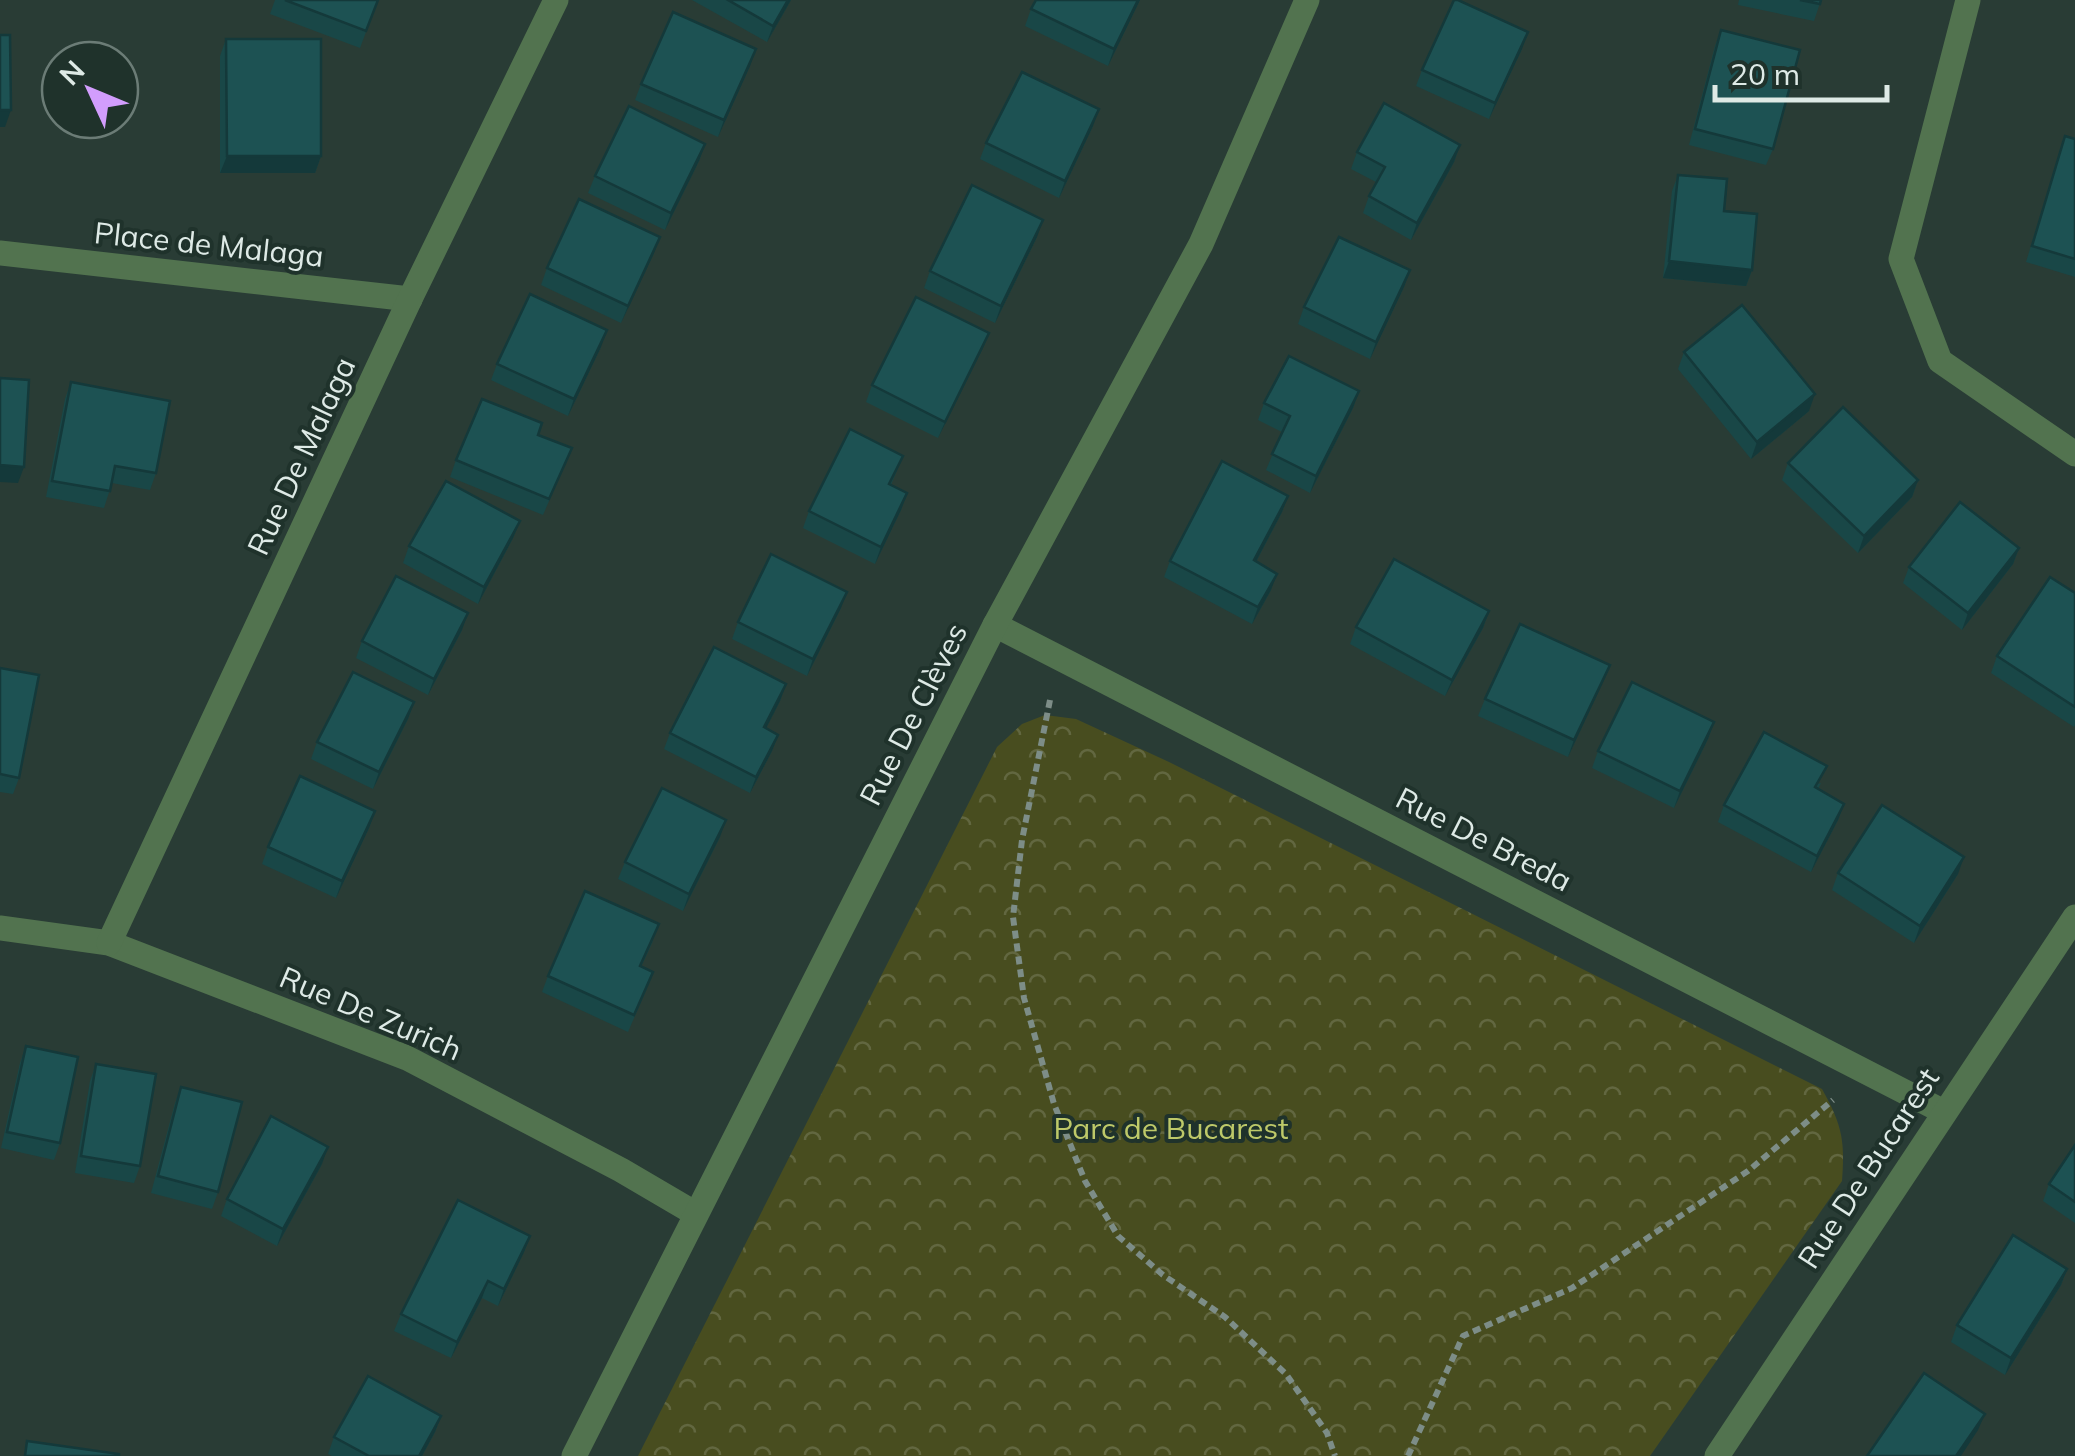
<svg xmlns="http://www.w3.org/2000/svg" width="2075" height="1456" viewBox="0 0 2075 1456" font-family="Mulish,sans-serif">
<defs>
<pattern id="park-crowns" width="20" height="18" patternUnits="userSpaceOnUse" patternTransform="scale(2.5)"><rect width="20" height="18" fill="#484d1f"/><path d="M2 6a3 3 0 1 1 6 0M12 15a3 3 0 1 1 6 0" fill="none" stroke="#626740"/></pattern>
</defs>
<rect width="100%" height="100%" fill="#293c35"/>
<path fill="url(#park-crowns)" d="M1045,715l31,4 93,43 653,327c20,36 23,51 20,92l-192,275h-1012l359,-709 25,-23z"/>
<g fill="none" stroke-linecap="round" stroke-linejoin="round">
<g stroke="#7d8d87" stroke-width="6" stroke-dasharray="8 5" stroke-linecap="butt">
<polyline points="1050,700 1022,840 1013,917 1024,998 1054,1104 1085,1181 1118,1236 1163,1275 1225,1317 1286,1374 1327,1433 1335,1456"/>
<polyline points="1408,1456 1463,1336 1572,1288 1748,1171 1833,1100"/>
</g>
<g stroke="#52734f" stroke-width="25">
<polyline points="1968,0 1901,259 1940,361 2075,454"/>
<polyline points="0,253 410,299"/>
<polyline points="995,625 1944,1112"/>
<polyline points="0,928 109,943 407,1058 621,1170 696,1214"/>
<polyline points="109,943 410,299 556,0"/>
<polyline points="574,1456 995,625 1201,244 1307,0"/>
<polyline points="1717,1456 2075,917"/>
</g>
</g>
<g fill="#194747">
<polygon points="275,0 378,0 360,48 270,14"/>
<polygon points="692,0 791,0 767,42"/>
<polygon points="1140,0 1108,66 1025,26 1031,9"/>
<polygon points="1739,0 1821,0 1814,21 1738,5"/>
<polygon points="1721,30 1773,149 1766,165 1689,145 1715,46"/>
<polygon points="226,39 321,156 315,173 220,173 220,56"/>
<polygon points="1522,49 1489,119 1416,86 1422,70"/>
<polygon points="750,66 718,137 635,100 641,84"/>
<polygon points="1093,126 1059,198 980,159 986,143"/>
<polygon points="2065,136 2075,139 2075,277 2026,262"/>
<polygon points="705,144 699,161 665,230 588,193 595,176"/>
<polygon points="1460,145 1454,162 1411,240 1363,213 1369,196 1376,182 1351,169 1357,152"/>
<polygon points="1678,175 1752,270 1746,286 1663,278 1672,191"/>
<polygon points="1037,237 995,323 924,288 930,271"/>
<polygon points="654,253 621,323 541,285 547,268"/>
<polygon points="1410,270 1404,287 1370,359 1298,324 1304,307"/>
<polygon points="989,333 982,350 938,438 866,402 872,385"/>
<polygon points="601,347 568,416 491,380 497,364"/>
<polygon points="1684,352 1809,411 1751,459 1678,369"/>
<polygon points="71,382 156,473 150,490 112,483 104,508 46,497 65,399"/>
<polygon points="1359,391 1353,408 1310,493 1266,470 1282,432 1258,420 1264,403"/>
<polygon points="572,448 543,515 450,477 456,460"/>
<polygon points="903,456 891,485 907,493 901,510 875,564 803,528 809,511"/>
<polygon points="1788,463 1918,480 1912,497 1858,553 1782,480"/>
<polygon points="1288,496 1282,512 1256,562 1271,590 1252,624 1164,577 1170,561"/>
<polygon points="520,521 513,538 478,604 403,563 409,546"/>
<polygon points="2019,548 2013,564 1962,630 1903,583 1909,567"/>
<polygon points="2075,593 2075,725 2074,727 1991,673 1997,656"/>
<polygon points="841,608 807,676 732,639 738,622"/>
<polygon points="1489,611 1483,628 1445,696 1350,644 1356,627"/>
<polygon points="462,630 428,695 356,658 362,641"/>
<polygon points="1610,665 1603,682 1568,757 1478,716 1485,699"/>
<polygon points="0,668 19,778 13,794 0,792"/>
<polygon points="786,684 780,701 766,728 778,735 772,751 750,793 664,749 670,733"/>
<polygon points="414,702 408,719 373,789 311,759 317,742"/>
<polygon points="1714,722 1708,739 1674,808 1592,768 1598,751"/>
<polygon points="1821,783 1818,789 1844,804 1838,820 1811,872 1718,822 1724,805"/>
<polygon points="375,811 369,828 336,898 262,864 268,847"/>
<polygon points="720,837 683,911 618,879 625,862"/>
<polygon points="1838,873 1958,874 1914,943 1832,890"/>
<polygon points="653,941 641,967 647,988 628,1032 542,992 548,976"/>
<polygon points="26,1046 60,1143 54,1160 1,1148 20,1063"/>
<polygon points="96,1064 140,1166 134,1183 75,1173 90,1081"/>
<polygon points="181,1087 218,1192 212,1209 151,1193 175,1103"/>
<polygon points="2075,1145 2075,1223 2043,1201 2049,1184"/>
<polygon points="322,1164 277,1246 221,1216 227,1199"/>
<polygon points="530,1236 524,1252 498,1306 482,1298 451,1358 394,1331 401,1314"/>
<polygon points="2067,1269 2061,1285 2005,1375 1951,1342 1957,1325"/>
<polygon points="441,1416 435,1432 422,1456 332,1456 328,1454 334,1437"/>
</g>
<g fill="#14393a">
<polygon points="788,0 791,0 767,42 773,26"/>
<polygon points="1138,0 1140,0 1108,66 1114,49"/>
<polygon points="1528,32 1522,49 1489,119 1495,103"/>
<polygon points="756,49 750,66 718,137 724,120"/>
<polygon points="1099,109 1093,126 1059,198 1065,181"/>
<polygon points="0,110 11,110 5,127 0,127"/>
<polygon points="705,144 699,161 665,230 671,213"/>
<polygon points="1460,145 1454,162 1411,240 1417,223"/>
<polygon points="227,156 321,156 315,173 220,173"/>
<polygon points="1043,220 1037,237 995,323 1001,306"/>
<polygon points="660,237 654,253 621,323 628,306"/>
<polygon points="1669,261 1752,270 1746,286 1663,278"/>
<polygon points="1410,270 1404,287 1370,359 1376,342"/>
<polygon points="607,330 601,347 568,416 574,399"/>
<polygon points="989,333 982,350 938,438 945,422"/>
<polygon points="1359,391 1353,408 1310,493 1316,476"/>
<polygon points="1815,394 1809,411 1751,459 1757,442"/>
<polygon points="0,465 24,467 18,483 0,482"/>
<polygon points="1918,480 1912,497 1858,553 1864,536"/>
<polygon points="907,493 901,510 875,564 881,547"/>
<polygon points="1288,496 1282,512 1248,577 1254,560"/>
<polygon points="520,521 513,538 478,604 484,587"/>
<polygon points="2019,548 2013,564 1962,630 1968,613"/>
<polygon points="1277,574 1271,590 1252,624 1258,607"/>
<polygon points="847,592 841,608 807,676 813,659"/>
<polygon points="1489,611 1483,628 1445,696 1452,680"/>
<polygon points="468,613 462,630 428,695 434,679"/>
<polygon points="1610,665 1603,682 1568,757 1574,740"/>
<polygon points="786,684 780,701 758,744 764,727"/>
<polygon points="414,702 408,719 373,789 379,772"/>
<polygon points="1714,722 1708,739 1674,808 1680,791"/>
<polygon points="778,735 772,751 750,793 756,777"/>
<polygon points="1844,804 1838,820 1811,872 1817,856"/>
<polygon points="375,811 369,828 336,898 342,881"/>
<polygon points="726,820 720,837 683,911 689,894"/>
<polygon points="1964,857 1958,874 1914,943 1920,926"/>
<polygon points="328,1147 322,1164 277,1246 283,1229"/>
<polygon points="530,1236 524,1252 498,1306 504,1289"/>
<polygon points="2067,1269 2061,1285 2005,1375 2011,1358"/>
<polygon points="488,1281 482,1298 451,1358 457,1342"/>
<polygon points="1985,1414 1978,1430 1961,1456 1956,1456"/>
<polygon points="441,1416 435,1432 422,1456 419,1456"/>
</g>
<g fill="#1d5253" stroke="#14393a" stroke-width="2.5">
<polygon points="285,0 378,0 366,31"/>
<polygon points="728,0 788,0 773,26"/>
<polygon points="1036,0 1138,0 1114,49 1031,9"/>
<polygon points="1454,0 1458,0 1528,32 1495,103 1422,70"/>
<polygon points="1800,0 1821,0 1820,4"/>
<polygon points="673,12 756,49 724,120 641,84"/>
<polygon points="1721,30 1800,50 1773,149 1695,129"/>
<polygon points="0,35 10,35 11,110 0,110"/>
<polygon points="226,39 321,39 321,156 227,156"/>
<polygon points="1022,72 1099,109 1065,181 986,143"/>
<polygon points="1384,103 1460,145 1417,223 1369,196 1385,167 1357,152"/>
<polygon points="629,106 705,144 671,213 595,176"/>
<polygon points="2065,136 2075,139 2075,259 2032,246"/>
<polygon points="1678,175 1727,179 1724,211 1757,214 1752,270 1669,261"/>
<polygon points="972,185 1043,220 1001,306 930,271"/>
<polygon points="579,199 660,237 628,306 547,268"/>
<polygon points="1339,237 1410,270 1376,342 1304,307"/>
<polygon points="530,294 607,330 574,399 497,364"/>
<polygon points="916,297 989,333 945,422 872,385"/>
<polygon points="1742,305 1815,394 1757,442 1684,352"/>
<polygon points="1289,356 1359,391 1316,476 1272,454 1290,416 1264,403"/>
<polygon points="0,378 29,380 24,467 0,465"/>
<polygon points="71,382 170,401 156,473 115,466 110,491 52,481"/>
<polygon points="482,399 542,423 538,435 572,448 549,499 456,460"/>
<polygon points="1843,407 1918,480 1864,536 1788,463"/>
<polygon points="850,429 903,456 889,484 907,493 881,547 809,511"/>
<polygon points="1222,461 1288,496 1254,560 1277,574 1258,607 1170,561"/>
<polygon points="446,481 520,521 484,587 409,546"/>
<polygon points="1960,502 2019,548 1968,613 1909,567"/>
<polygon points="771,554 847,592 813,659 738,622"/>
<polygon points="1394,559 1489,611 1452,680 1356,627"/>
<polygon points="396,576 468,613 434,679 362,641"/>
<polygon points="2050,577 2075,593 2075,707 1997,656"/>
<polygon points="1520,624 1610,665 1574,740 1485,699"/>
<polygon points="714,647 786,684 764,727 778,735 756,777 670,733"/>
<polygon points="0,668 39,675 19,778 0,774"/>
<polygon points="353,672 414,702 379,772 317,742"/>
<polygon points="1632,682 1714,722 1680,791 1598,751"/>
<polygon points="1764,732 1827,766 1815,787 1844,804 1817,856 1724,805"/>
<polygon points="300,776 375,811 342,881 268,847"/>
<polygon points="662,788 726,820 689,894 625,862"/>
<polygon points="1882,805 1964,857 1920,926 1838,873"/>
<polygon points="585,891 659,924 640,966 653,972 634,1015 548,976"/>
<polygon points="26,1046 78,1057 60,1143 7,1132"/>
<polygon points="96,1064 156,1074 140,1166 81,1156"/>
<polygon points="181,1087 242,1102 218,1192 158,1176"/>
<polygon points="271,1116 328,1147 283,1229 227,1199"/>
<polygon points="2075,1145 2075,1202 2049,1184"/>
<polygon points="458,1200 530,1236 504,1289 488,1281 457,1342 401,1314"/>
<polygon points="2013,1235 2067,1269 2011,1358 1957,1325"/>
<polygon points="1924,1373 1985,1414 1956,1456 1867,1456"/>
<polygon points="368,1376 441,1416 419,1456 369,1456 334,1437"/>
<polygon points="27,1441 119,1454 119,1456 25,1456"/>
</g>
<g text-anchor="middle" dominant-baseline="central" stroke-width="8" stroke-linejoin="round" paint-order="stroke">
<g font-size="30" fill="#deeae6" stroke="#1f322b">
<text transform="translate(209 244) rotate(6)">Place de Malaga</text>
<text transform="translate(301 456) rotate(-65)">Rue De Malaga</text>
<text transform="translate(913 714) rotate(-63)">Rue De Clèves</text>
<text transform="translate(1484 839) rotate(27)">Rue De Breda</text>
<text transform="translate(371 1013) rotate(23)">Rue De Zurich</text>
<text transform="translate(1868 1168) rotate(-57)">Rue De Bucarest</text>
</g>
<g font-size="30" fill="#bec969" stroke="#1f322b">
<text x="1171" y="1128">Parc de Bucarest</text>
</g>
</g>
<g transform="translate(90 90) rotate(314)"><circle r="48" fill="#1f322b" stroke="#6b7c76" stroke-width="2.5"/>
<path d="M0-8L18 38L0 25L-18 38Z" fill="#d29dfd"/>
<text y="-15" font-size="28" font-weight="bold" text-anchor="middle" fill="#deeae6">N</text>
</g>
<path d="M1715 85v15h172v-15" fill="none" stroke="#deeae6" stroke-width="5"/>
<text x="1730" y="85" font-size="30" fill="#deeae6" stroke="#1f322b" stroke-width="8" paint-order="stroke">20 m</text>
</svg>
